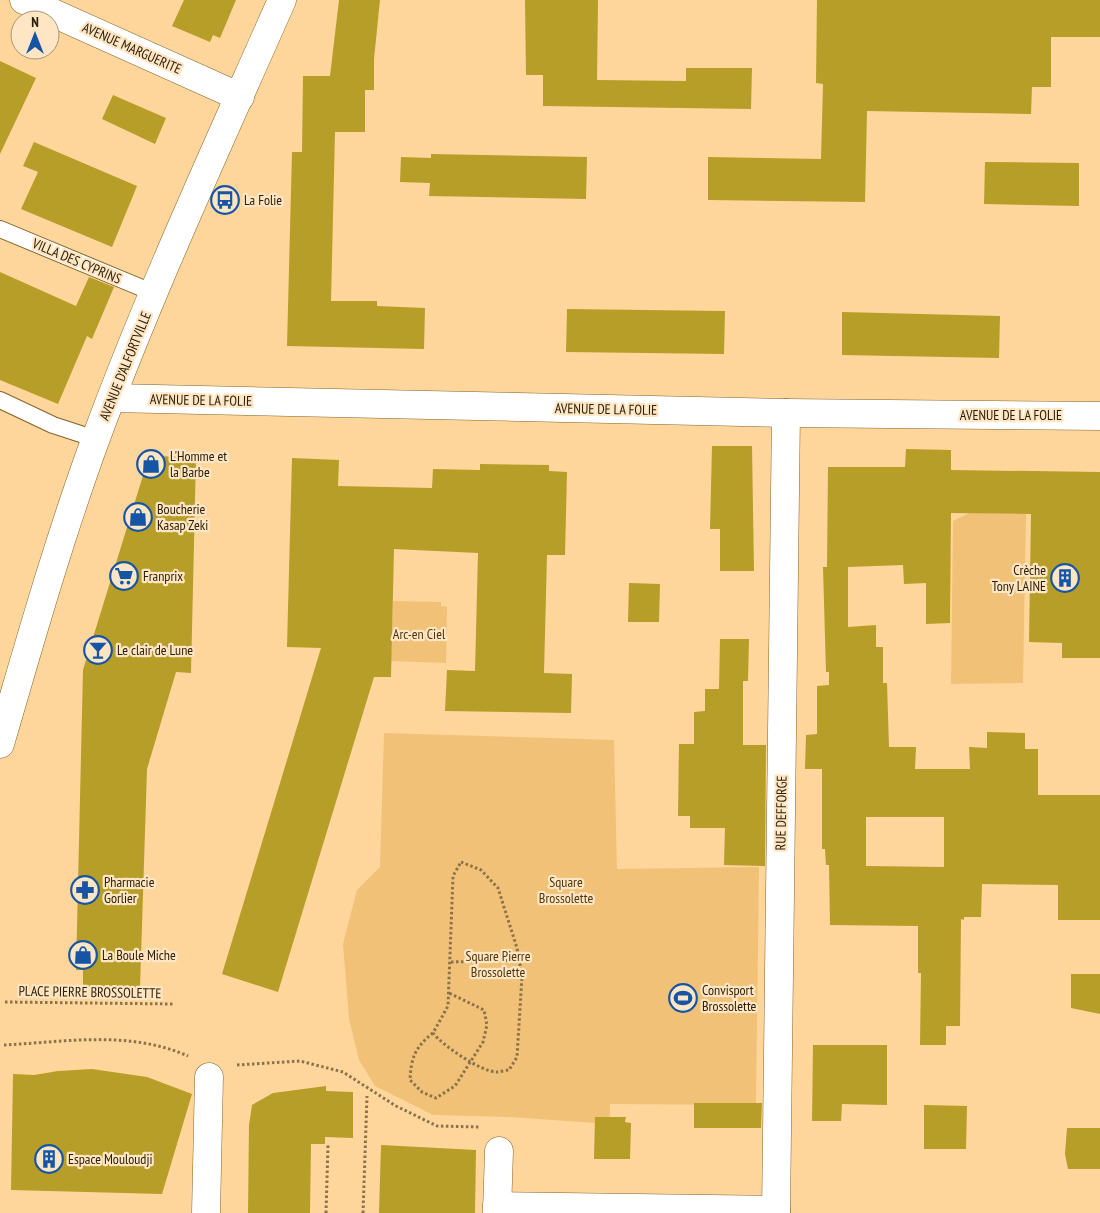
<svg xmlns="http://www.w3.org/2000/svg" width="1100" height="1213" viewBox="0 0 1100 1213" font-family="'PT Sans Narrow',sans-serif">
<rect width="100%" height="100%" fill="#fed69b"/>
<g fill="#f1c177">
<polygon points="969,513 1026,514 1023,683 951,684 953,521"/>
<polygon points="393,601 441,602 441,606 447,607 446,663 391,661"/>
<polygon points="384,733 614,740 617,869 759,867 756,1105 610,1104 610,1124 510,1117 433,1115 375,1086 359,1060 349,1019 343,944 357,890 380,867"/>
</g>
<g fill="#b69e28" fill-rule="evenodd">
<polygon points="184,0 236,0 220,38 213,35 210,42 172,26"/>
<polygon points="339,0 380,0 374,59 374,90 365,90 365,132 335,132 331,301 377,301 377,306 425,308 424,349 287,346 292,152 302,152 303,76 330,76"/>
<polygon points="525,0 598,0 597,80 686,81 686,68 752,68 751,109 543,106 543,75 526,75"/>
<polygon points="817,0 1100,0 1100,37 1051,37 1051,87 1032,87 1031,114 867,111 865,202 708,200 708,157 821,159 823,84 816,83"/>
<polygon points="0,61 36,78 0,154"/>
<polygon points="113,95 166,118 155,144 102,119"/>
<polygon points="34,142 137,186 112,247 21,209 38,172 23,166"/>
<polygon points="431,154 587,157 586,199 429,196 430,183 400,182 401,157 431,158"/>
<polygon points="985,162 1079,163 1079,206 984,204"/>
<polygon points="0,272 76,306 89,277 114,287 92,339 87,336 58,404 0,380"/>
<polygon points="567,309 725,311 724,354 566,352"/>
<polygon points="842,312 1000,316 999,358 842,355"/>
<polygon points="712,446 752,446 754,571 720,571 720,529 710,529"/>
<path d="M906,449l45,1v20l149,2v186h-38v-15l-33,-1 2,-128 -80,-1 -1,110 -24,1v-41l-22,1 -1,-19 -55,2v60l28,-2v22h7v36h4l2,64h27l-1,22h55l-1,-22 18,1v-16l38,1v16h13v46h62v125h-42v-35l-76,-1 -1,33h-17v3l-3,-1 -1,107h-14v19h-26l1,-72h-3v-47l-88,-1 -1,-60h-3l-1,-16h-3v-80h-17l1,-34 11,-1v-48l12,-1v-13h-3l-3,-105h4l1,-100h77zM866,817h78v50l-78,-1z"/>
<polygon points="149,456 196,457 191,673 176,672 147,769 140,988 83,987 83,970 76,970 83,670"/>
<polygon points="292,458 339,460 338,486 432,488 433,469 480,470 480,464 549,465 549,471 567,472 565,555 547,555 544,673 572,674 571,713 445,711 447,670 475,671 478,553 394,549 391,677 374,677 278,992 222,974 321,648 287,647"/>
<polygon points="629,583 660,584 659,622 628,622"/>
<polygon points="720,639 749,639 748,681 743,681 743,745 766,745 765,866 724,865 725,828 690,828 690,816 678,816 679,744 694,744 694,712 705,711 705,689 719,689"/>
<polygon points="1071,974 1100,974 1100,1014 1071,1008"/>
<polygon points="813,1045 887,1045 887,1105 842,1104 841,1121 812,1121"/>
<polygon points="92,1069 147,1077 192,1094 162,1194 11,1190 13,1074 34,1075 58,1071"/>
<polygon points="326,1086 326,1091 353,1092 353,1138 325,1137 325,1144 311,1144 310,1213 248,1213 249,1125 252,1105 273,1093"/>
<polygon points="694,1103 762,1103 761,1128 694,1128"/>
<polygon points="924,1105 967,1106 966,1149 924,1149"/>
<polygon points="595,1117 626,1117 625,1122 631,1123 630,1159 594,1159"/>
<polygon points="1067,1128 1100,1128 1100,1169 1068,1169 1065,1154"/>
<polygon points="381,1145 476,1150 475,1213 379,1213"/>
</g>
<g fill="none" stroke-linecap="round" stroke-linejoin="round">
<defs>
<g id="service">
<polyline points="0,229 154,293"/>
<polyline points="0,400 53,425 96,439"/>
</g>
<g id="minor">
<polyline points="24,0 240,97"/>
<polyline points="112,398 786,413 1100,416"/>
<polyline points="497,1206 776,1210"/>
<polyline points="206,1213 209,1077"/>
<polyline points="497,1213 499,1151"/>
<polyline points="776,1213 786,413"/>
</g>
<path id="secondary" d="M0,744c30,-103 59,-205 96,-306 55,-149 122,-293 186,-438"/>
</defs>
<use href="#service" stroke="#866329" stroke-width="18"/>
<use href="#minor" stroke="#866329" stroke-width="29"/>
<use href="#secondary" stroke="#866329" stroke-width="29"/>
<g stroke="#8c724a" stroke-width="3" stroke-dasharray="2.5 2.5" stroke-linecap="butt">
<path d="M461,862l20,8 17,18 19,60 5,28 -5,81 -8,13c-3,0 -8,2 -12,2 -16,0 -55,-27 -64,-39l15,-27 5,-130z"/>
<polyline points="451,962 519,960"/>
<polyline points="5,1002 173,1004"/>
<path d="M433,1033c-18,14 -22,25 -23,47l12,12 14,6 19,-12 28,-44 4,-17 -3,-15 -35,-17"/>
<path d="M4,1045c61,-3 125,-15 184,11"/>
<polyline points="237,1065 300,1061 343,1072 396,1106 437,1126 479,1127"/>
<polyline points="326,1213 328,1145"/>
<polyline points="363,1213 367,1096"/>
</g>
<use href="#service" stroke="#fff" stroke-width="16"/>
<use href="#minor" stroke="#fff" stroke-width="28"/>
<use href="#secondary" stroke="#fff" stroke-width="28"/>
</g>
<defs>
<symbol id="bus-ring" viewBox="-11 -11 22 22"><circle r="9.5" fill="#fee6c4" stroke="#1655a5" stroke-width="1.5"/><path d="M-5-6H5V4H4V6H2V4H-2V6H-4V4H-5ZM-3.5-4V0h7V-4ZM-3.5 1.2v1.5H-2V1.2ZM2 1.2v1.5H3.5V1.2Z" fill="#1655a5"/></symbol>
<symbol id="shop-ring" viewBox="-11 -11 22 22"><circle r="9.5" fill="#fee6c4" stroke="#1655a5" stroke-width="1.5"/><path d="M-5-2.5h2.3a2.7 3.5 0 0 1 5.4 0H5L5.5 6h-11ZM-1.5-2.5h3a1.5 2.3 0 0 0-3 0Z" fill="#1655a5"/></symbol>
<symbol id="supermarket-ring" viewBox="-11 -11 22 22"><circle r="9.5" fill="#fee6c4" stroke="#1655a5" stroke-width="1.5"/><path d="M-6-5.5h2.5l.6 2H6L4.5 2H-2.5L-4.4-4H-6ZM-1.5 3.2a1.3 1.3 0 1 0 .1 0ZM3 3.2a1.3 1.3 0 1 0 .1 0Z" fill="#1655a5"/></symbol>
<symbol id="building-ring" viewBox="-11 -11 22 22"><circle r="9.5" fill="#fee6c4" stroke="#1655a5" stroke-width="1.5"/><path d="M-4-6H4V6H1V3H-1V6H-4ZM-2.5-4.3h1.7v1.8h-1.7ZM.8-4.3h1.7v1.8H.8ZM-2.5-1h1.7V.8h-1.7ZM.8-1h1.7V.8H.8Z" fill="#1655a5"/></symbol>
<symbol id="bar-ring" viewBox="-11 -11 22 22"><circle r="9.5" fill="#fee6c4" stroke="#1655a5" stroke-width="1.5"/><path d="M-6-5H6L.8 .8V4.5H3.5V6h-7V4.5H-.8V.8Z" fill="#1655a5"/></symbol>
<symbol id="pharmacy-ring" viewBox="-11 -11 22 22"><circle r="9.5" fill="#fee6c4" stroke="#1655a5" stroke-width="1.5"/><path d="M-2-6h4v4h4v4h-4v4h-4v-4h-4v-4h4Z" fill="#1655a5"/></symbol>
<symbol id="stadium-ring" viewBox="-11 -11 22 22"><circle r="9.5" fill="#fee6c4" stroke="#1655a5" stroke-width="1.5"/><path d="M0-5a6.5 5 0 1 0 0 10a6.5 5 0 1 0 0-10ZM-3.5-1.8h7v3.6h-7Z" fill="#1655a5"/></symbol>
</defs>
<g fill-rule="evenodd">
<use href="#bus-ring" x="209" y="184" width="32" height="32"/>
<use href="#shop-ring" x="135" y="448" width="32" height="32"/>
<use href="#shop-ring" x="122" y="501" width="32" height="32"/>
<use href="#supermarket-ring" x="108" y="560" width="32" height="32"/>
<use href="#building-ring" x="1049" y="562" width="32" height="32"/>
<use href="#bar-ring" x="82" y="634" width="32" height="32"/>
<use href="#pharmacy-ring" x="69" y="874" width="32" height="32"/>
<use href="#shop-ring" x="67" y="939" width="32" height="32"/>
<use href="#stadium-ring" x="667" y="982" width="32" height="32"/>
<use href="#building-ring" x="33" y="1143" width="32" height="32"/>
</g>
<g text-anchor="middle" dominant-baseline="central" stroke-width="4.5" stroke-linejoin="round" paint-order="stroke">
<g font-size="14" fill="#2b1c04" stroke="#fee6c4">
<text transform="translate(132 48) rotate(24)">AVENUE MARGUERITE</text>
<text transform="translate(77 261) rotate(23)">VILLA DES CYPRINS</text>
<text transform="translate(125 366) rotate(-68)">AVENUE D'ALFORTVILLE</text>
<text transform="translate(201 400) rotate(1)">AVENUE DE LA FOLIE</text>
<text transform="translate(606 409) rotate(1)">AVENUE DE LA FOLIE</text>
<text x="1011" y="415">AVENUE DE LA FOLIE</text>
<text transform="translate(781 813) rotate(-89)">RUE DEFFORGE</text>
<text transform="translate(90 992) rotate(1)">PLACE PIERRE BROSSOLETTE</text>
</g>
<g font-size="14" fill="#2b1c04" stroke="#fee6c4" text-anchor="start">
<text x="244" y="200">La Folie</text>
<text x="170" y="456">L'Homme et<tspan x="170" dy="16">la Barbe</tspan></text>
<text x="157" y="509">Boucherie<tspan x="157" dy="16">Kasap Zeki</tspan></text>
<text x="1046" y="570" text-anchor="end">Crèche<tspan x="1046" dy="16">Tony LAINE</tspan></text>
<text x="143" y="576">Franprix</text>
<text x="117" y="650">Le clair de Lune</text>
<text x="104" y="882">Pharmacie<tspan x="104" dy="16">Gorlier</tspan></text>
<text x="102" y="955">La Boule Miche</text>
<text x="702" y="990">Convisport<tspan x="702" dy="16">Brossolette</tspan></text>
<text x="68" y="1159">Espace Mouloudji</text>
</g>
<g font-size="14" fill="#4e360d" stroke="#fee6c4">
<text x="419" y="634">Arc-en Ciel</text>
<text x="566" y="882">Square<tspan x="566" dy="16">Brossolette</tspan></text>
<text x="498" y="956">Square Pierre<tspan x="498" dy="16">Brossolette</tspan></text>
</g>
</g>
<g transform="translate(35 35)"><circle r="24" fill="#fee6c4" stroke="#aa9577"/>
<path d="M0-4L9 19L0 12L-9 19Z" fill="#1655a5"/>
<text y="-8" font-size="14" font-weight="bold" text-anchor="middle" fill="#2b1c04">N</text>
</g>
</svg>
